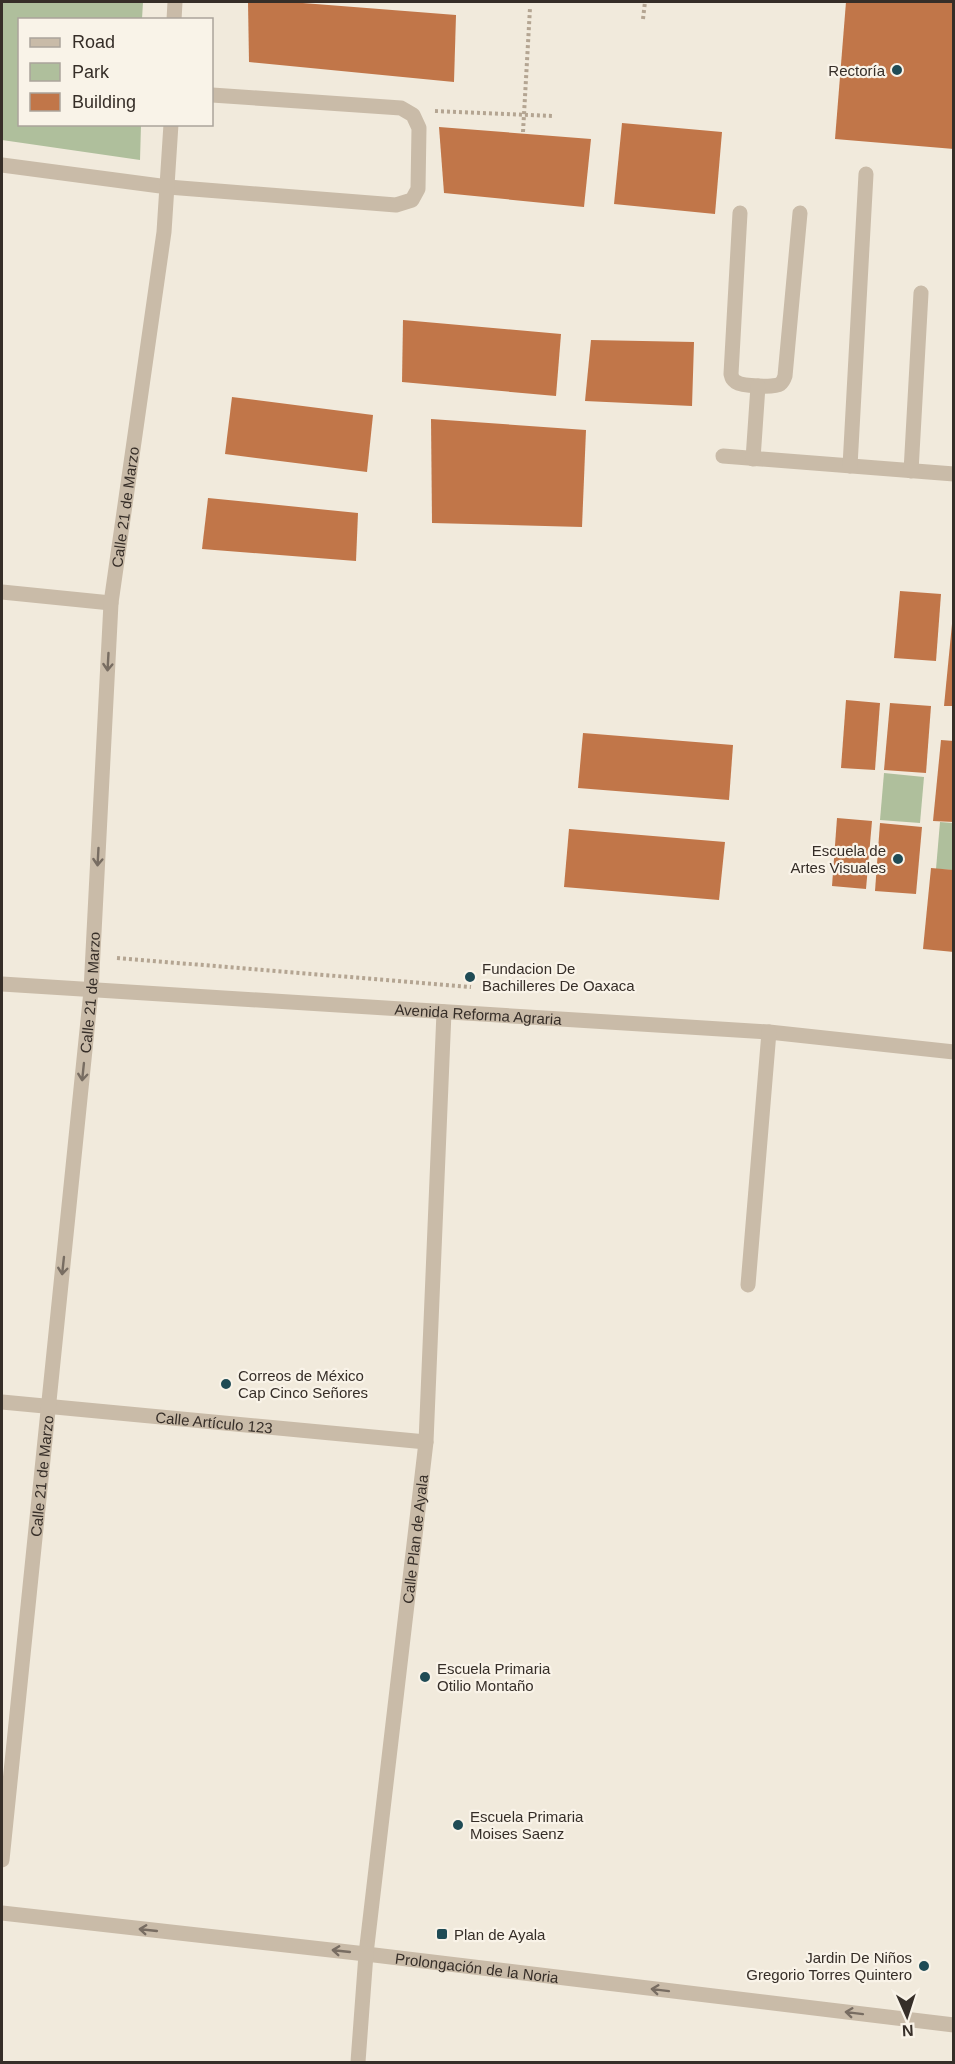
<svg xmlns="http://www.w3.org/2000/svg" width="955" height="2064" viewBox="0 0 955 2064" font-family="Arial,sans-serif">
<rect width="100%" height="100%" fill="#f1eadc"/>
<g fill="#afbf9c">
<polygon points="2,2 143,2 142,19 20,20 20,124 141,125 140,160 2,140"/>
<polygon points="884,773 924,777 920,823 880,820"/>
<polygon points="940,822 953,823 953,870 936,869"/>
</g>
<g fill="#c17649">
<polygon points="248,2 290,2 456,15 454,82 249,62"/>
<polygon points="846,2 954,2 954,149 835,139"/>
<polygon points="622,123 722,132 715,214 614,204"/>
<polygon points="439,127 591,139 584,207 444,193"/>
<polygon points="403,320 561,334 556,396 402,382"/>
<polygon points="591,340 694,342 692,406 585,401"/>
<polygon points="232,397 373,415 367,472 225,454"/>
<polygon points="431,419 586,430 582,527 432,523"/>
<polygon points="208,498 358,513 356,561 202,549"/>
<polygon points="900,591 941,594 936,661 894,658"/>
<polygon points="952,624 954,624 954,706 944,706"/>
<polygon points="846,700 880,703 875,770 841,768"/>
<polygon points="890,703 931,706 926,773 884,770"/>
<polygon points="583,733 733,745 729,800 578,788"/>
<polygon points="941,740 954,741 954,822 933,821"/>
<polygon points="837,818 872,821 866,889 832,886"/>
<polygon points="880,823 922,827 916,894 875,891"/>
<polygon points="569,829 725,842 719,900 564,887"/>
<polygon points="931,868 954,870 954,952 923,949"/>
</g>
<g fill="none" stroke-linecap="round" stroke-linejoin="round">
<g stroke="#b4a592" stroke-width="4" stroke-dasharray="3 3" stroke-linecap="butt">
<polyline points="643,19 645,2"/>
<polyline points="435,111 554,116"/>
<polyline points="523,132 530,8"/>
<polyline points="117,958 471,987"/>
</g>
<g stroke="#c9bba8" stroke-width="15">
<polyline points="174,20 175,2"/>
<polyline points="2,165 168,187 396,205 412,200 418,189 419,128 413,115 401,108 212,95"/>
<path d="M740,213l-9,161c1,4 1,5 5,8 6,4 38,6 44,2 3,-2 4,-5 5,-8l15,-163"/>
<polyline points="723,456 954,474"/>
<polyline points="753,459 758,386"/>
<polyline points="850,466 866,174"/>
<polyline points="911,471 921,293"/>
<polyline points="2,592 111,603"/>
<path id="s1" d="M2,984l767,48 185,20"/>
<polyline points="748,1285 769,1032"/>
<path id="s2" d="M2,1402l424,40"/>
<path id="s3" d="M2,1860l89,-869 20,-388 53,-371 7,-108"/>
<path id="s4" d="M2,1913l364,41 588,71"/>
<path id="s5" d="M358,2062l8,-108 60,-512 18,-430"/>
</g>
</g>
<defs><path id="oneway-shaft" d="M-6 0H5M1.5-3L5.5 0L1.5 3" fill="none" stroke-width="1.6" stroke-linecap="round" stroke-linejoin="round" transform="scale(1.5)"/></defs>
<g stroke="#786d62">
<use href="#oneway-shaft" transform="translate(108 662) rotate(93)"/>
<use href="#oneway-shaft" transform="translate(98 857) rotate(93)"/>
<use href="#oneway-shaft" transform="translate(83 1072) rotate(96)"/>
<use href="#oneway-shaft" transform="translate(63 1266) rotate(96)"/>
<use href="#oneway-shaft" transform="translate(148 1930) rotate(-174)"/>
<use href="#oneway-shaft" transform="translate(341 1951) rotate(-174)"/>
<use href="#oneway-shaft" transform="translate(660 1990) rotate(-173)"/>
<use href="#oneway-shaft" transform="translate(854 2013) rotate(-173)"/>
</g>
<g fill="#1f4b55" stroke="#f9f3e8" stroke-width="2">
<circle cx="897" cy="70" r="6"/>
<circle cx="898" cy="859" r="6"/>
<circle cx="470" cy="977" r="6"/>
<circle cx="226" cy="1384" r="6"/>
<circle cx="425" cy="1677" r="6"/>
<circle cx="458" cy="1825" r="6"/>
<rect x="436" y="1928" width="12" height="12" rx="3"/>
<circle cx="924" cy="1966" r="6"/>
</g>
<g text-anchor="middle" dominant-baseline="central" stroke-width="4.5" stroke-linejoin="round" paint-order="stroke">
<g font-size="15" fill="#362e28" stroke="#f9f3e8" text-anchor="start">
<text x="885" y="70" text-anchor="end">Rectoría</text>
<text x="886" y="850" text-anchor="end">Escuela de<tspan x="886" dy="17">Artes Visuales</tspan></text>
<text x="482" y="968">Fundacion De<tspan x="482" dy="17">Bachilleres De Oaxaca</tspan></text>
<text x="238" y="1375">Correos de México<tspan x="238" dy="17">Cap Cinco Señores</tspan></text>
<text x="437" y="1668">Escuela Primaria<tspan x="437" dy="17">Otilio Montaño</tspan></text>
<text x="470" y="1816">Escuela Primaria<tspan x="470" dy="17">Moises Saenz</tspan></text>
<text x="454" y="1934">Plan de Ayala</text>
<text x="912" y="1957" text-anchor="end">Jardin De Niños<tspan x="912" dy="17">Gregorio Torres Quintero</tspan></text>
</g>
<g font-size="15" fill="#362e28" stroke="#f9f3e8">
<text stroke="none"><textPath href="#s3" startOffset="1359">Calle 21 de Marzo</textPath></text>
<text stroke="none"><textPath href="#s3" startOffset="872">Calle 21 de Marzo</textPath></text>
<text stroke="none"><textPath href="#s1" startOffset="477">Avenida Reforma Agraria</textPath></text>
<text stroke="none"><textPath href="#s2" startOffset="213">Calle Artículo 123</textPath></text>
<text stroke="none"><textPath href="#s3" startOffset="386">Calle 21 de Marzo</textPath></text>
<text stroke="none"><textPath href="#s5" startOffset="526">Calle Plan de Ayala</textPath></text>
<text stroke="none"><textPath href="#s4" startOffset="478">Prolongación de la Noria</textPath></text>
</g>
</g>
<rect width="955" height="2064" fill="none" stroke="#362e28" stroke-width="6"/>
<rect x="18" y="18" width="195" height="108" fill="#f9f3e8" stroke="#aba49b" stroke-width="1.5"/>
<rect x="30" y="38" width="30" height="9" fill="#c9bba8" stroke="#aba49b" stroke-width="1.5"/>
<text x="72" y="48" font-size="18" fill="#362e28">Road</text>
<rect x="30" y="63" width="30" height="18" fill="#afbf9c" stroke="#aba49b" stroke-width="1.5"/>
<text x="72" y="78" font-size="18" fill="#362e28">Park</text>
<rect x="30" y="93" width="30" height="18" fill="#c17649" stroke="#aba49b" stroke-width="1.5"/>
<text x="72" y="108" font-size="18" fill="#362e28">Building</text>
<g transform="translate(907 2016) rotate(177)" stroke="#f9f3e8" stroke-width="4.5" paint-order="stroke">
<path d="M0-4.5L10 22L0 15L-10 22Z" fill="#362e28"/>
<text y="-9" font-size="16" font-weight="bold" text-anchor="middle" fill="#362e28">N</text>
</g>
</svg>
